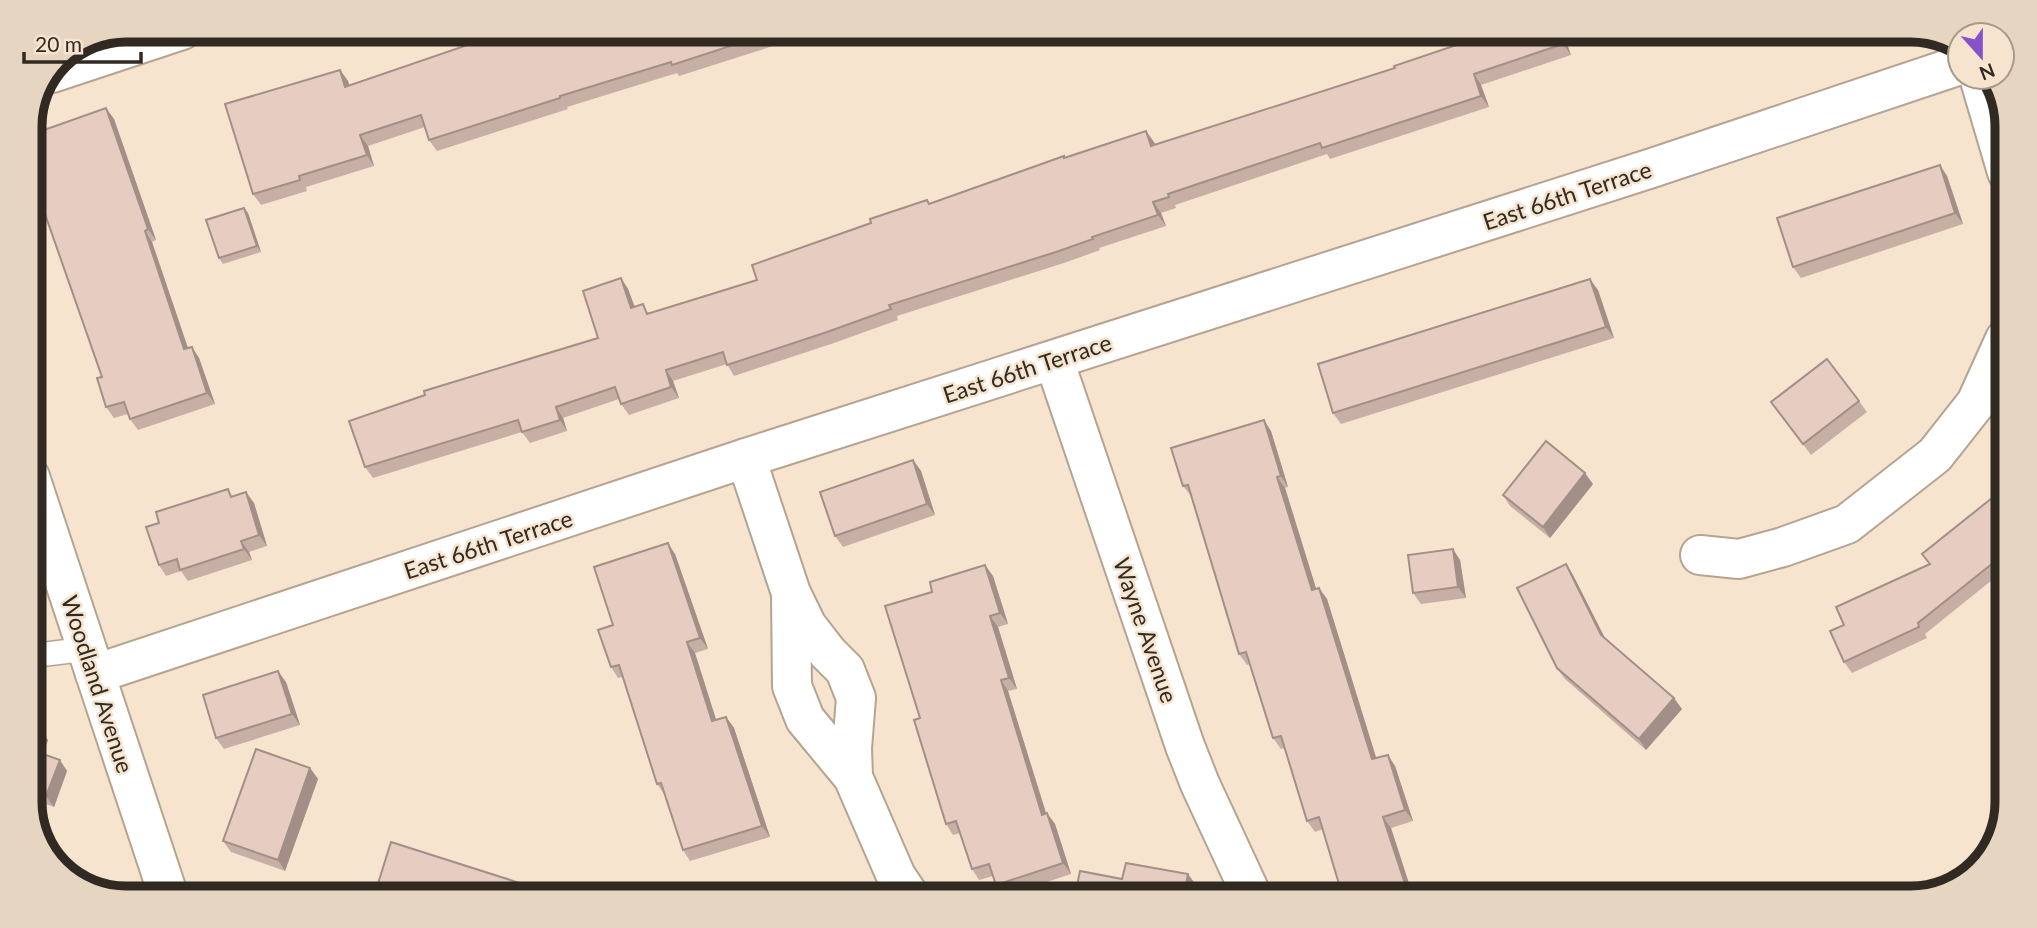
<svg xmlns="http://www.w3.org/2000/svg" width="2037" height="928" viewBox="0 0 2037 928" font-family="Lato,sans-serif">
<rect width="100%" height="100%" fill="#f6e4cf"/>
<g fill="none" stroke-linecap="round" stroke-linejoin="round">
<defs>
<polyline id="service" points="30,656 87,649"/>
<g id="minor">
<polyline points="52,73 182,30"/>
<polyline points="1979,77 2007,172"/>
<polyline points="1054,360 1185,746 1200,784 1252,896"/>
<polyline points="746,458 791,593 807,626 828,653 845,670 856,698 852,748 853,777"/>
<polyline points="30,477 167,891"/>
<polyline points="1700,555 1739,559 1783,547 1847,524 1935,455 1976,403 2005,339"/>
<polyline points="791,596 792,686 805,719 853,777 896,876 908,894"/>
<polyline points="95,674 746,458 1652,168 1960,65"/>
</g>
</defs>
<use href="#service" stroke="#b5a491" stroke-width="26"/>
<use href="#minor" stroke="#b5a491" stroke-width="42"/>
<use href="#service" stroke="#fff" stroke-width="23"/>
<use href="#minor" stroke="#fff" stroke-width="38"/>
</g>
<g fill="#c7afa6">
<polygon points="489,31 814,33 679,76 677,73 567,107 568,109 437,151 429,140 425,127 368,146 374,166 306,187 307,191 261,205 253,194 340,70 348,81 349,85 491,37"/>
<polygon points="1564,36 1571,55 1481,85 1489,107 1330,159 1327,154 1175,205 1176,208 1161,213 1166,226 1099,248 1100,250 1067,262 897,316 898,320 834,343 734,376 727,364 673,381 679,398 629,415 621,404 619,399 563,418 567,431 530,443 522,432 373,478 365,467 598,338 621,278 628,289 635,307 650,313 757,280 930,204 1065,158 1154,142 1155,145"/>
<polygon points="1670,36 1693,36 1675,42"/>
<polygon points="114,119 156,240 152,242 188,348 199,358 215,404 138,430 130,419 128,414 114,418 106,407"/>
<polygon points="1947,176 1963,224 1801,278 1793,267"/>
<polygon points="244,208 248,213 261,252 223,264 219,258"/>
<polygon points="1598,290 1614,338 1341,424 1333,413"/>
<polygon points="1859,401 1867,412 1811,455 1771,402"/>
<polygon points="1271,431 1288,487 1285,488 1316,589 1319,588 1327,599 1376,758 1395,766 1413,821 1391,828 1413,896 1318,896 1339,884 1323,829 1315,832 1307,821 1285,748 1281,749 1273,738 1250,664 1247,665 1239,654 1192,497 1183,486"/>
<polygon points="913,460 921,471 935,515 843,547 835,536"/>
<polygon points="2004,469 2002,572 1925,634 1927,638 1852,673 1844,662 1844,625 1929,564 1922,554 2000,492 1993,482"/>
<polygon points="1593,484 1550,538 1510,506 1503,495"/>
<polygon points="233,497 254,503 267,546 249,552 252,560 188,581 181,571 166,576 159,565"/>
<polygon points="675,554 708,649 695,653 716,720 726,717 734,728 770,837 690,861 683,850 665,795 657,784 622,677 618,678 611,667 613,625"/>
<polygon points="1460,560 1466,598 1421,604 1413,593"/>
<polygon points="1566,564 1573,575 1605,639 1682,709 1646,750 1565,679 1557,668"/>
<polygon points="993,576 1008,624 998,627 1017,689 1008,691 1046,813 1055,824 1071,874 1008,895 1002,894 996,885 993,876 979,880 972,869 960,833 953,835 946,824 920,718"/>
<polygon points="286,682 300,725 224,749 216,738"/>
<polygon points="30,725 48,740 42,754 67,771 54,807 30,798"/>
<polygon points="310,768 318,779 285,871 231,852 223,841"/>
</g>
<g fill="#a28f87">
<polygon points="1560,36 1564,36 1571,55 1563,44"/>
<polygon points="340,70 348,81 353,98 345,87"/>
<polygon points="1474,74 1481,85 1489,107 1481,96"/>
<polygon points="106,108 114,119 156,240 148,229"/>
<polygon points="1146,131 1154,142 1159,157 1151,146"/>
<polygon points="360,135 368,146 374,166 367,155"/>
<polygon points="1940,165 1947,176 1963,224 1955,213"/>
<polygon points="1153,202 1161,213 1166,226 1158,215"/>
<polygon points="244,208 248,213 261,252 257,246"/>
<polygon points="145,231 152,242 192,360 184,349"/>
<polygon points="621,278 628,289 639,319 631,308"/>
<polygon points="1590,279 1598,290 1614,338 1606,327"/>
<polygon points="192,347 199,358 215,404 207,393"/>
<polygon points="666,370 673,381 679,398 671,387"/>
<polygon points="556,407 563,418 567,431 560,420"/>
<polygon points="1264,420 1271,431 1288,487 1281,476"/>
<polygon points="913,460 921,471 935,515 927,504"/>
<polygon points="1585,473 1593,484 1550,538 1543,527"/>
<polygon points="1277,477 1285,488 1320,601 1312,590"/>
<polygon points="246,492 254,503 267,546 259,535"/>
<polygon points="241,541 249,552 252,560 244,549"/>
<polygon points="668,543 675,554 708,649 700,638"/>
<polygon points="1453,549 1460,560 1466,598 1458,587"/>
<polygon points="1566,564 1573,575 1609,646 1601,635"/>
<polygon points="985,565 993,576 1008,624 1000,613"/>
<polygon points="1319,588 1327,599 1380,770 1372,759"/>
<polygon points="990,616 998,627 1017,689 1009,678"/>
<polygon points="687,642 695,653 720,732 712,721"/>
<polygon points="278,671 286,682 300,725 292,714"/>
<polygon points="1001,680 1008,691 1050,826 1042,815"/>
<polygon points="1674,698 1682,709 1646,750 1639,739"/>
<polygon points="726,717 734,728 770,837 762,826"/>
<polygon points="40,729 48,740 40,761 32,750"/>
<polygon points="1388,755 1395,766 1413,821 1405,810"/>
<polygon points="60,760 67,771 54,807 46,796"/>
<polygon points="310,768 318,779 285,871 278,860"/>
<polygon points="1047,813 1055,824 1071,874 1063,863"/>
<polygon points="1383,817 1391,828 1413,896 1409,896"/>
<polygon points="1188,874 1196,885 1194,895 1184,895"/>
</g>
<g fill="#e7ccc1" stroke="#a28f87" stroke-width="2">
<polygon points="489,31 773,32 672,65 671,62 560,96 560,98 429,140 421,115 360,135 367,155 299,176 300,180 253,194 225,104 340,70 345,87 491,37"/>
<polygon points="1486,35 1560,36 1563,44 1474,74 1481,96 1322,148 1320,143 1168,194 1169,197 1153,202 1158,215 1092,237 1093,239 1059,251 889,305 891,309 827,332 727,365 723,352 666,370 671,387 621,404 615,387 556,407 560,420 522,432 518,420 365,467 349,421 425,395 424,391 598,338 583,291 621,278 631,308 643,304 647,314 757,280 752,265 871,223 870,219 927,200 929,204 1064,156 1064,158 1146,131 1151,146 1395,68 1394,66"/>
<polygon points="106,108 148,229 145,231 184,349 192,347 207,393 130,419 124,402 106,407 97,378 102,377 30,171 30,135"/>
<polygon points="1940,165 1955,213 1793,267 1777,218"/>
<polygon points="244,208 257,246 219,258 206,220"/>
<polygon points="1590,279 1606,327 1333,413 1318,364"/>
<polygon points="1827,359 1859,401 1803,444 1771,402"/>
<polygon points="1264,420 1281,476 1277,477 1312,590 1319,588 1372,759 1388,755 1405,810 1383,817 1409,896 1318,896 1316,891 1339,884 1319,817 1307,821 1281,736 1273,738 1246,652 1239,654 1188,485 1183,486 1171,448"/>
<polygon points="1546,441 1585,473 1543,527 1503,495"/>
<polygon points="913,460 927,504 835,536 820,492"/>
<polygon points="2004,469 2003,555 1918,623 1919,627 1844,662 1830,631 1844,625 1836,607 1930,564 1922,554 2002,490 1993,482"/>
<polygon points="228,489 231,497 246,492 259,535 241,541 244,549 180,570 177,559 159,565 146,527 159,523 156,512"/>
<polygon points="668,543 700,638 687,642 712,721 726,717 762,826 683,850 661,783 657,784 619,665 611,667 598,630 613,625 594,567"/>
<polygon points="1453,549 1458,587 1413,593 1408,555"/>
<polygon points="1566,564 1601,635 1674,698 1639,739 1557,668 1517,588"/>
<polygon points="985,565 1000,613 990,616 1009,678 1001,680 1042,815 1047,813 1063,863 996,885 989,864 972,869 956,821 946,824 914,720 920,718 885,606 932,592 930,582"/>
<polygon points="278,671 292,714 216,738 203,695"/>
<polygon points="30,725 40,729 32,750 60,760 46,796 30,790"/>
<polygon points="256,749 310,768 278,860 223,841"/>
<polygon points="391,842 545,891 544,893 382,892 376,890"/>
<polygon points="1126,863 1188,874 1184,895 1075,895 1080,871 1122,879"/>
</g>
<g text-anchor="middle" dominant-baseline="central" stroke-width="5" stroke-linejoin="round" paint-order="stroke">
<g font-size="23" fill="#312a22" stroke="#f6e4cf">
<text transform="translate(1567 195) rotate(-18)">East 66th Terrace</text>
<text transform="translate(1027 368) rotate(-18)">East 66th Terrace</text>
<text transform="translate(488 544) rotate(-18)">East 66th Terrace</text>
<text transform="translate(1146 630) rotate(71)">Wayne Avenue</text>
<text transform="translate(98 684) rotate(72)">Woodland Avenue</text>
</g>
</g>
<path d="M0 0H2037V928H0ZM126 42H1911A84 84 0 0 1 1995 126V802A84 84 0 0 1 1911 886H126A84 84 0 0 1 42 802V126A84 84 0 0 1 126 42Z" fill="#e6d5c1" fill-rule="evenodd"/>
<path fill="none" stroke="#312a22" stroke-width="9" d="M126 42H1911A84 84 0 0 1 1995 126V802A84 84 0 0 1 1911 886H126A84 84 0 0 1 42 802V126A84 84 0 0 1 126 42Z"/>
<g transform="translate(1981 56) rotate(159)"><circle r="33" fill="#f6e4cf" stroke="#a79a8a" stroke-width="2"/>
<path d="M0-5L12 26L0 18L-12 26Z" fill="#8652ca"/>
<text y="-10" font-size="19" font-weight="bold" text-anchor="middle" fill="#312a22">N</text>
</g>
<path d="M24 52v10h117v-10" fill="none" stroke="#312a22" stroke-width="3.5"/>
<text x="35" y="52" font-size="21" fill="#312a22" stroke="#f6e4cf" stroke-width="5" paint-order="stroke">20 m</text>
</svg>
